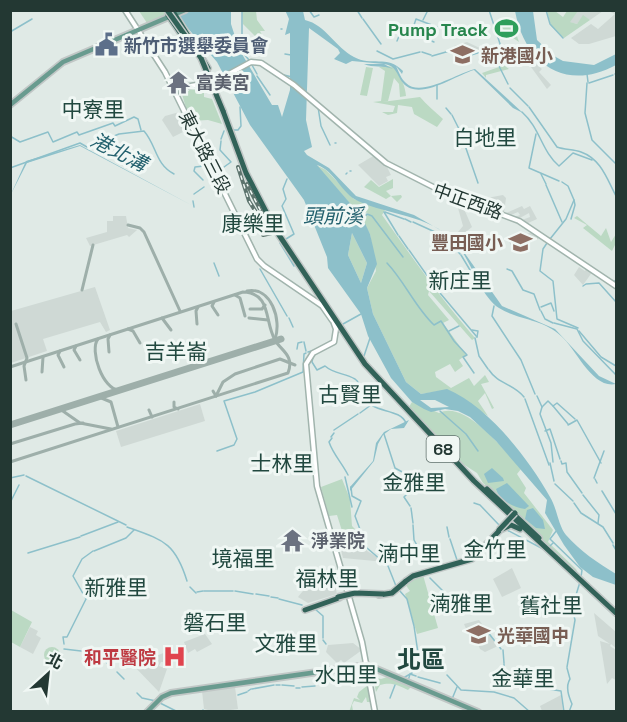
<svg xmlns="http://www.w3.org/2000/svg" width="627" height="722" viewBox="0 0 627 722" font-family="'Space Grotesk','Noto Sans TC',sans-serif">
<rect width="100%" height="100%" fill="#e0eae6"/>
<g fill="#cfd9d5">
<polygon points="578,11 603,11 590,20 583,16 577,24 569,22"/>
<polygon points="608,11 616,11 616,36 589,44 579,44 571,38 591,24 598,29 615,14"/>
<polygon points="467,42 484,50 458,59 454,46"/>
<polygon points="536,64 542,69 539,72 551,85 547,89 531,67"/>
<polygon points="183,111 191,128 173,137 162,120 165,116"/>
<polygon points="375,155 385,163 391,175 386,177 388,181 379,186 358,165"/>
<polygon points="503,195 506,198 504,213 486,207 487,198"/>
<polygon points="522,206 524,209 530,206 537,219 526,224 522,220 530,217 529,213 518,219 515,217 520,215 518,212 511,215 506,213"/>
<polygon points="458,208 464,209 472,227 462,235 458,232 463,226"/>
<polygon points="113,216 126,216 128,228 137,230 129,237 127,235 90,246 86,238 107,232 107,221 113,221"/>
<polygon points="532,232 542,237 513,250 509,241"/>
<polygon points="579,267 585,271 587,267 593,271 583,285 574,275"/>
<polygon points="95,287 110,330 106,332 100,322 43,339 47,351 11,363 11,311"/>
<polygon points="200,404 205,421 121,447 116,431"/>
<polygon points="364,540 367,551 379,558 375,561 343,558 340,546"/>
<polygon points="512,568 521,588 502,597 493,579"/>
<polygon points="334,581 337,594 308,603 298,597 307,586"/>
<polygon points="594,613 616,632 616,648 611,644 610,646 616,650 616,680 612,678 607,684 600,641 610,644 598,636"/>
<polygon points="479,620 498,646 485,652 480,649 475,637 470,638 464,624"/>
<polygon points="30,627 38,631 36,635 41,638 33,654 20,647"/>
<polygon points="205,634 212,644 197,652 195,649 188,653 184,642"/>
<polygon points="353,643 362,650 344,663 341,660 337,663 326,652 328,645"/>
<polygon points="166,652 171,652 168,662 161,662 159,666 167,669 159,692 133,665"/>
<polygon points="235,687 238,709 216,712 204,709 202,691"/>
<polygon points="561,695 563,711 542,711 540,706"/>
</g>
<g fill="#bbd9c3">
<polygon points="139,11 168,11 170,13 147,23"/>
<polygon points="242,11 256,11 257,20 265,31 260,31 262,35 258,39 243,24"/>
<polygon points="547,11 555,11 563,17 567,11 578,11 570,22 577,24 583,15 590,20 564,38 551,26"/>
<polygon points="511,19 519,42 506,33 498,22"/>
<polygon points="494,58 509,69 486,75 486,78 482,73 499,67"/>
<path d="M387,66l7,1c7,9 11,19 12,29l-6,1 -1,-13 -5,-6 -6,23 -6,1 38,-5c7,8 14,14 23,22l-6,8 -23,-13 -2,-7 -14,-2 -1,8 -9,2 -6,-3h11l2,-6 -22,-4 8,-1 4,-30 -6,-4z"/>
<polygon points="366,67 373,68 367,96 360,95"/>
<polygon points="190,86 204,93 204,97 212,99 222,124 208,120 190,121 181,91 189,91"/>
<path d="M316,165l10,5 28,29 31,11 -3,5c30,42 59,84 93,123l-3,2 -43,-49 -1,4 21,25 -6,3 23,32 -7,5 4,6 -8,6 -5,-8 -15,8 1,5 15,11 18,-10 5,8 11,-11 4,7 -8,2 13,24 -2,1 -7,-16 -7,8 10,15 -41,-26 -26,4 -15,-12 -33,-68 -6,-26 9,-17 -6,-37 -6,-11 4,-10 -4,-1 -2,5z"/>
<polygon points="393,179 393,188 386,191 391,196 401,195 402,197 397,202 391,196 386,199 364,187 371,180 379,187"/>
<polygon points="577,216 601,236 606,228 611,242 616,234 616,243 612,251 583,228 587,225 574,218"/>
<polygon points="352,233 367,263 361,283 348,255"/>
<polygon points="443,271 458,282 459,290 455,291 453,284 441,283"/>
<path d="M412,402l27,11c26,-14 66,38 82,56l-4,5 9,14 -2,5 29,37 -5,12 28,27 3,7 -40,-37 2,-3 -58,-53 -6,-10 -14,-9 -54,-57z"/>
<polygon points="342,479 350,499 352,526 357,531 343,534 337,515 329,516 321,487"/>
<polygon points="423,575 438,628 417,634 405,594 410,591 405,584"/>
<polygon points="11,610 32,622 20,647 11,642"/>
<circle cx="52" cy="655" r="8"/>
<path d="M373,677l8,2 6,-2 24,10 -3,3c-10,-5 -17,-8 -28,-5l-4,7z"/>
<polygon points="368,685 371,702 367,702 366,697 362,703 354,701 352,705 353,711 364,711 349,712 354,698 360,700 357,697 359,692"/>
</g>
<g fill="#8dc0ca" fill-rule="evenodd">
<path d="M285,10l18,1 2,9c21,5 30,27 49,37 17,10 33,-3 49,14l-1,3 -6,-8c3,6 5,13 10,17 15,15 51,-10 69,-14l48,44 -10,-5 -39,-38c-18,5 -55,32 -71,13 -7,-9 -6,-17 -19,-19l9,5c-10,-4 -20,-1 -29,-5h20l-32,-3 -6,3 -12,-5 6,-6 -2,-4 -29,-21 -3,92 6,27 -8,4 3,4 22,13 27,28 58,19 40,23 48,68 53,23 44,47 17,8c-24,5 -39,-34 -55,-48 -17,-17 -43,-16 -62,-28 -20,-13 -27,-48 -45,-67 -25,-26 -66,-26 -96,-40 -17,-8 -23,-30 -41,-36l45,52 8,17 7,30 -10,24 6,26 33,68 15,12 26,-5c41,17 82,70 103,108 7,11 8,28 16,38 14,16 32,28 50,39v11l-23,-8 -13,-10 -16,-22 -19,-32 2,-13 -51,-59 -26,-24 -12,-6 -13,-2 -14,3 -7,-3 -12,-7 -21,-24 -23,-42 -7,-22 -33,-46 -1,-11 -23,-57 -54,-75 -33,-63 -44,-51h58v13l8,25 33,56h6l4,12 8,-27v-57l-5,2 4,-16zM352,233l15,30 -6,20 -13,-28zM420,400h15l14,7 -18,1z"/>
<path d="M515,11h18l4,29 17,16 9,5 31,4 22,-11v11c-50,27 -91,0 -101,-54z"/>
<polygon points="80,145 193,206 80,146 27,163 11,194 26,161"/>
<polygon points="409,420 404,428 391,429 383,435 378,444 374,461 350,491 350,487 373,461 376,443 384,432"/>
<polygon points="492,468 503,478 504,481 488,483 484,474"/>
<path d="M507,483l22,23 -4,3c-11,-1 -26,-9 -29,-20z"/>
<polygon points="533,508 543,520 545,529 536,528 525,519 527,510"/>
</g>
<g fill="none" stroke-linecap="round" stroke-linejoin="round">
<g stroke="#8dc0ca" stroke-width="1.5">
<polyline points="242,10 242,38 244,45"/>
<polyline points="309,10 314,17 319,15"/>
<polyline points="357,10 362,18"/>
<polyline points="489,10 503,53"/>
<polyline points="546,10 550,24 563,38"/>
<polyline points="363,19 381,44"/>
<polyline points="423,20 428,10"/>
<polyline points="281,29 282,29"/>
<polyline points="412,31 416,19 437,27"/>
<polyline points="10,32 32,19"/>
<polyline points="397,41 402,29 434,42"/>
<polyline points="244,47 244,54 249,60"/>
<polyline points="455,50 458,59 484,51"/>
<polyline points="377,51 393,59 420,52"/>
<polyline points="422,52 431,55"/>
<polyline points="485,52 496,60"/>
<polyline points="285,54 291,55"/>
<polyline points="432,56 453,50"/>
<polyline points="495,56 503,53"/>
<polyline points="497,62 508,84"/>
<polyline points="252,65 257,74"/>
<polyline points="587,74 588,82"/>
<polyline points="615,74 616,73"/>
<polyline points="284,75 292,77"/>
<polyline points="257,76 270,95"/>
<polyline points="587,83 585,113 592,140 616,164"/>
<polyline points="589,83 613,75"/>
<polyline points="510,88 528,106"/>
<polyline points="437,99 437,85"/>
<polyline points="318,107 321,126 330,145"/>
<path d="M529,107l28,40c8,3 16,2 24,5 20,7 26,27 35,44"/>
<polyline points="446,108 451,114"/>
<path d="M522,112c18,16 20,40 37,54l14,-13 19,7"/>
<polyline points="452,115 460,131"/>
<polyline points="234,130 238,130 241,126 240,107"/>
<polyline points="461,134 478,183"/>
<polyline points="536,134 529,168 559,181"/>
<polyline points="10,136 20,142 48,132 53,142 77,132 79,135 113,123 115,126 134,117 138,119 141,130"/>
<polyline points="221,139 224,131"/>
<polyline points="335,143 336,143"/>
<path d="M10,168l70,-25 7,4 32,-13 25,-3c13,15 11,33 30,43"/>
<polyline points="350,171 351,171"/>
<polyline points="217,172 231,162 220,150 221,141"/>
<polyline points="346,174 347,173"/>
<polyline points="541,174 546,184"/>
<polyline points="203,180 194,171 195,167 204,166 211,170"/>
<polyline points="546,185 562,222"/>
<polyline points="194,194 204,187"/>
<polyline points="193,201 194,207"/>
<polyline points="384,212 398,235"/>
<polyline points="385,212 404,219"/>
<polyline points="405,219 411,222"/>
<polyline points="571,219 575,205 574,200"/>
<polyline points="363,220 367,214 372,216 403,257"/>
<polyline points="413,222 435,232"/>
<polyline points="436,233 449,241 460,254"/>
<polyline points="399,236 408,249"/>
<polyline points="286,239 294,234 282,206 286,199 283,189 287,179"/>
<polyline points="550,239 566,219 574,200 568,186 562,182"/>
<polyline points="280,243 294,266"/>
<polyline points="547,243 543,249 540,271 553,281 557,319 578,328"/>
<polyline points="409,250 438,291"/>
<polyline points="461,255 473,275"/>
<polyline points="214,263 219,276"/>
<path d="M387,263c18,19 28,44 47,62l7,-4 13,20 13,14 -4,2 11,16"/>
<polyline points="260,269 287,316"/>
<polyline points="507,269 512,271 523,290 534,294 540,310"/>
<polyline points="473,277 475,280"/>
<polyline points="614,281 616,281"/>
<polyline points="583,286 586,284 599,283 616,302"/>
<polyline points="440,293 477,337"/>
<polyline points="494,306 492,316 521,360 535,394"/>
<polyline points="541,307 551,303 554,311"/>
<polyline points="541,311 545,319 553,323"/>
<polyline points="289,318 293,327"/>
<polyline points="554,323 577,329 583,341 616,375"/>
<polyline points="343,324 361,314"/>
<polyline points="472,330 478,331 477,337"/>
<polyline points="449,331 459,326"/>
<polyline points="579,331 601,357 616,366"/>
<polyline points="475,338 479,356 488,369"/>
<polyline points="304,342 306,351"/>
<polyline points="297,349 298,343 302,342"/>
<polyline points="308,352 315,350"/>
<polyline points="364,356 370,338"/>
<path d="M313,357l-1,5 5,8 8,-4c9,8 20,7 30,13 9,6 6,21 18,27 10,6 28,5 33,17"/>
<path d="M489,370c9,14 25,14 35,27"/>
<polyline points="537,396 542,407 540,414 551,443 553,462"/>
<polyline points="525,399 549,465"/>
<polyline points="553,406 568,424"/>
<polyline points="542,407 548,401 553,406 557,403 575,419"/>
<polyline points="440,411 466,434 478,451"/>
<polyline points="360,413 371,405"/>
<polyline points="568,425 577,420 601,463"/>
<polyline points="334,430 358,414"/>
<polyline points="545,431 550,429 560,459"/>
<polyline points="384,434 395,468 404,473"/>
<polyline points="331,437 334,433"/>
<path d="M332,438l-3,4c4,12 13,21 19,33"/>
<polyline points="217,451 234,445 237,439 224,401 255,392 303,372 304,354 306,353"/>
<polyline points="561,461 562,464 566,463 567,472 582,493"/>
<polyline points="550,463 554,481"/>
<polyline points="26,476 126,525"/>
<polyline points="345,477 352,507"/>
<polyline points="10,478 24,475"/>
<polyline points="594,478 604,451"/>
<polyline points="595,479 597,483"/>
<polyline points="555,484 573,501"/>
<polyline points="351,487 352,496 361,501 355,516 367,548 388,566 396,586"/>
<polyline points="602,491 616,514"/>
<polyline points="408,493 404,497 410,506"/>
<polyline points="583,495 599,515 598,523"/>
<polyline points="10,503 19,485"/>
<polyline points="474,503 480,505 500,526"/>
<polyline points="574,503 581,513 603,527 613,543"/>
<polyline points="10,506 10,509"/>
<polyline points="411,508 413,523"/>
<polyline points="413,525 414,540 422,554 420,563"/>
<path d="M127,527c36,13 48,15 60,54"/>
<polyline points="447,527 449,537"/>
<polyline points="507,530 545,550"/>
<polyline points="557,530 550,539 582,570 581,577"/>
<polyline points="81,536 118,522"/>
<polyline points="450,539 457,560"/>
<polyline points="613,545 616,550"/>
<polyline points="549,547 553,543"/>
<polyline points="94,551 126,538 134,530"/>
<polyline points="28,553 80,537"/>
<polyline points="430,578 443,591"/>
<polyline points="190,587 196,593"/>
<polyline points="204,591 233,591"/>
<polyline points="235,591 253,594"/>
<polyline points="588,591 616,617"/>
<polyline points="197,592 203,591"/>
<polyline points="256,594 269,596"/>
<polyline points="271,597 278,598"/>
<polyline points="279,599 302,605"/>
<polyline points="315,609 323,616 323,638"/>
<polyline points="487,631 501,649"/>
<polyline points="323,640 326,644"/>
<polyline points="64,644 63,637 67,637 86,599 73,576 82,559 93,551"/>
<polyline points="64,649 81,651"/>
<polyline points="503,650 504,663"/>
<polyline points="84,651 94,652 113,668"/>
<polyline points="504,664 504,670 515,677"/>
<polyline points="567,667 575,620 572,608 580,582"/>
<path d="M567,668l3,11c-5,8 -1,18 2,25l-3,8"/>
<polyline points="117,672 124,679"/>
<polyline points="447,675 461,690 494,692 514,698 530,712"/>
<polyline points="418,677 440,683"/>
<polyline points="520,680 528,685"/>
<polyline points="398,681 412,673 418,653 414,626 407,599 399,590"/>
<polyline points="408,681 410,674 416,676"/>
<polyline points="276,685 280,685"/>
<polyline points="282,685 294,686"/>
<polyline points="302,687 315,686"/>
<polyline points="296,688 300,688"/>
<polyline points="252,689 274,685"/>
<polyline points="548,689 561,691 564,712"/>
<polyline points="248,691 251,689"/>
<polyline points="137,693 142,698 156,701"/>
<polyline points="238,695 247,692"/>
<polyline points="390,698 395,685"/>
<polyline points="452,699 457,687"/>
<polyline points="160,703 178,712"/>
<polyline points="200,712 203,710"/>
</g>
<g stroke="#9eafaa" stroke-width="3">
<polyline points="128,225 140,228 144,232 180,311"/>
<polyline points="82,290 93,245"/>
<path d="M247,291c24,-5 35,29 28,48"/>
<polyline points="235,295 240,298 245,316"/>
<polyline points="214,302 212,306 218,315"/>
<polyline points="250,309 262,309 265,305"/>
<polyline points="162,318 171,330"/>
<polyline points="249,318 268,320"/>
<polyline points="16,324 27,358 24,366 26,380"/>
<polyline points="197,324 196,311 198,307"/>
<polyline points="128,329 133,331 140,343"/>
<path d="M98,339c-9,11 5,51 21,51"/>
<polyline points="76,346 74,350 80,360"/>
<polyline points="60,351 58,355 64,367"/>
<polyline points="109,352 108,339 110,335"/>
<path d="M10,367l233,-75c29,1 21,29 32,48 5,10 20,15 13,33l-278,89"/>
<polyline points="42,372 43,357"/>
<polyline points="213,391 216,396"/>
<polyline points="216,396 223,382 235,374 280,359 295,365"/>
<polyline points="99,397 111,402 118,427"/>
<polyline points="174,402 174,407 178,409"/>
<polyline points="60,409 80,423 111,429"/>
<polyline points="149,410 152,417"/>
<polyline points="10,444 75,424 83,423"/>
</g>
<polyline stroke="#9eafaa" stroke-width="7" points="10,425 281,339"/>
<defs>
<g id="secondary">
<polyline points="125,10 165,72 257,259 264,266 324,307"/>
<polyline points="173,89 214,82 251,62 261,63 294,85 386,163 447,194 519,221 616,286"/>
<polyline points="323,307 332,320"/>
<polyline points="332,318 336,329 334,342 313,353 306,364 317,486 362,642 375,712"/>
</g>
<g id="primary">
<polyline points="10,105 63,62 185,10"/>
<polyline points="147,712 162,697 171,693 367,665 478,712"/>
</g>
<g id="highway">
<polyline points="174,13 208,68"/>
<polyline points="168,15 186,41"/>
<polyline points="223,111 246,173 275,229 365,364 474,481 616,613"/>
<polyline points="487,489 539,538"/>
<polyline points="479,552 500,530 511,525 520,529"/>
<polyline points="379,595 392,593 406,581"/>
<polyline points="305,610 339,598"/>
</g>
</defs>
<use href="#secondary" stroke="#a1b4ad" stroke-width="7"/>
<use href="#primary" stroke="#c1c7c6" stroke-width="8"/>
<use href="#highway" stroke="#c1c7c6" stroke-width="8"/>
<use href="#secondary" stroke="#fff" stroke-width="4"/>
<use href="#primary" stroke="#699b8f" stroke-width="4.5"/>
<use href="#highway" stroke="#316258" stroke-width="5"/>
<defs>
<polyline id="rail" points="238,167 249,201 261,220 263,235 272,233 247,184"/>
</defs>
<use href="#rail" stroke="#5d746e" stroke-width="4"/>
<use href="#rail" stroke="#f0f7f4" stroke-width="1.5" stroke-dasharray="4.5" stroke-linecap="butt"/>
<defs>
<g id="highway-bridge">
<polyline points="167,10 201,58 223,111"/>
<polyline points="499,530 515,513"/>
<polyline points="406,581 413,576 472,559 482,549"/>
<polyline points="338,597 355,593 383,594"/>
</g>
</defs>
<use href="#highway-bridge" stroke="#c1c7c6" stroke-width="8" stroke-linecap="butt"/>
<use href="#highway-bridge" stroke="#316258" stroke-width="5"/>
</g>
<defs>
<symbol id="stadium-bare" viewBox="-9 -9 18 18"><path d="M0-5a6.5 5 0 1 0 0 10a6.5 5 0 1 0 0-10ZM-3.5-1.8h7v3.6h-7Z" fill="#2e9e5b" stroke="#f0f7f4" stroke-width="2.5" paint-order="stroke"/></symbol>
<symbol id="civic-bare" viewBox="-9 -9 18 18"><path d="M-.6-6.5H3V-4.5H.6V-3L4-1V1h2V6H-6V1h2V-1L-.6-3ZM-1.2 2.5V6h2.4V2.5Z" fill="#5c6f8a" stroke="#f0f7f4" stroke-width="2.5" paint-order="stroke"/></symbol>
<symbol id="school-bare" viewBox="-9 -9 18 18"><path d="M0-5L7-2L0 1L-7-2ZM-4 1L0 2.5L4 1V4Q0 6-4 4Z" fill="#8d6e63" stroke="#f0f7f4" stroke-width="2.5" paint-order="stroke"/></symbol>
<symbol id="temple-bare" viewBox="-9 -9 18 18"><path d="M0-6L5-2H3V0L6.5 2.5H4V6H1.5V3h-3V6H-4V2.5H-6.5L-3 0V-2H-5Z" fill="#6b7280" stroke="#f0f7f4" stroke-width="2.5" paint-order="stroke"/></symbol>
<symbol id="hospital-bare" viewBox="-9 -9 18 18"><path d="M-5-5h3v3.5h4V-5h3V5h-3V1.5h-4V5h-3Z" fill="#e0444e" stroke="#f0f7f4" stroke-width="2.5" paint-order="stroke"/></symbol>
</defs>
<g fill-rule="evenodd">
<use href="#stadium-bare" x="490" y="12" width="33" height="33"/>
<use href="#civic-bare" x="90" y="28" width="33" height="33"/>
<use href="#school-bare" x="446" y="38" width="33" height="33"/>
<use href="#temple-bare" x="162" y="66" width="33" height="33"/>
<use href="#school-bare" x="504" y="226" width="33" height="33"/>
<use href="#temple-bare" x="276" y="524" width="33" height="33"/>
<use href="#school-bare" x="462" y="618" width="33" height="33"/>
<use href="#hospital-bare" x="158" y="640" width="33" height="33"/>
</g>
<g text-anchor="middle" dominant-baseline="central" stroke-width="6" stroke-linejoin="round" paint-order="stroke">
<rect fill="#f0f7f4" stroke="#60716d" stroke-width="1.5" x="426.5" y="436" width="33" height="26" rx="4.5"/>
<g font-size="16" font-weight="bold" fill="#233833">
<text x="443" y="449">68</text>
</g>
<g font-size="18" font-weight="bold" fill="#27864d" stroke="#f0f7f4" text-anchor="end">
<text x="488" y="29">Pump Track</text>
</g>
<g font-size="18" font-weight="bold" fill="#4e5e75" stroke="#f0f7f4" text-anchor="start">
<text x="124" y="45">新竹市選舉委員會</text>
</g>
<g font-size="18" font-weight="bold" fill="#785e54" stroke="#f0f7f4" text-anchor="start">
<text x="481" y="55">新港國小</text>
<text x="503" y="242" text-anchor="end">豐田國小</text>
<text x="497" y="635">光華國中</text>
</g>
<g font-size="18" font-weight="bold" fill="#5b616d" stroke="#f0f7f4" text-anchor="start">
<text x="196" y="82">富美宮</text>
<text x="311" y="540">淨業院</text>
</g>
<g font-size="18" fill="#233833" stroke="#f0f7f4">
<text transform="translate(205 152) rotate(63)">東大路三段</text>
<text transform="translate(468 201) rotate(20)">中正西路</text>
</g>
<g font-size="18" font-weight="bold" fill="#be3a42" stroke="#f0f7f4" text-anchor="end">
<text x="156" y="657">和平醫院</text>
</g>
<g font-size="20" font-style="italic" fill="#23616e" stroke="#f0f7f4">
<text transform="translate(119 152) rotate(27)">港北溝</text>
<text x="333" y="216">頭前溪</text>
</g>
<g font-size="21" fill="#21483f" stroke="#f0f7f4">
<text x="93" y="109">中寮里</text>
<text x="485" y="137">白地里</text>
<text x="253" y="223">康樂里</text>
<text x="460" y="280">新庄里</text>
<text x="176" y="351">吉羊崙</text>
<text x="350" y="394">古賢里</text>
<text x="282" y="463">士林里</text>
<text x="414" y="482">金雅里</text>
<text x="495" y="549">金竹里</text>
<text x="409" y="553">湳中里</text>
<text x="243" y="558">境福里</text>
<text x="327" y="578">福林里</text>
<text x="116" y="587">新雅里</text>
<text x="461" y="603">湳雅里</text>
<text x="551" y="605">舊社里</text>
<text x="215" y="622">磐石里</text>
<text x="286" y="643">文雅里</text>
<text x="346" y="674">水田里</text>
<text x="523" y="678">金華里</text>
</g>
<g font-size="24" font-weight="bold" fill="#21483f" stroke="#f0f7f4">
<text x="421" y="659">北區</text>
</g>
</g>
<rect width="627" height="722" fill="none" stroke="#233833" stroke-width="24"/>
<g transform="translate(48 674) rotate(27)" stroke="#f0f7f4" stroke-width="4.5" paint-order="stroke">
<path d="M0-4.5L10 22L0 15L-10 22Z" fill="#233833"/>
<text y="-9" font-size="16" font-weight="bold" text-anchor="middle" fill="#233833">北</text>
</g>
</svg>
